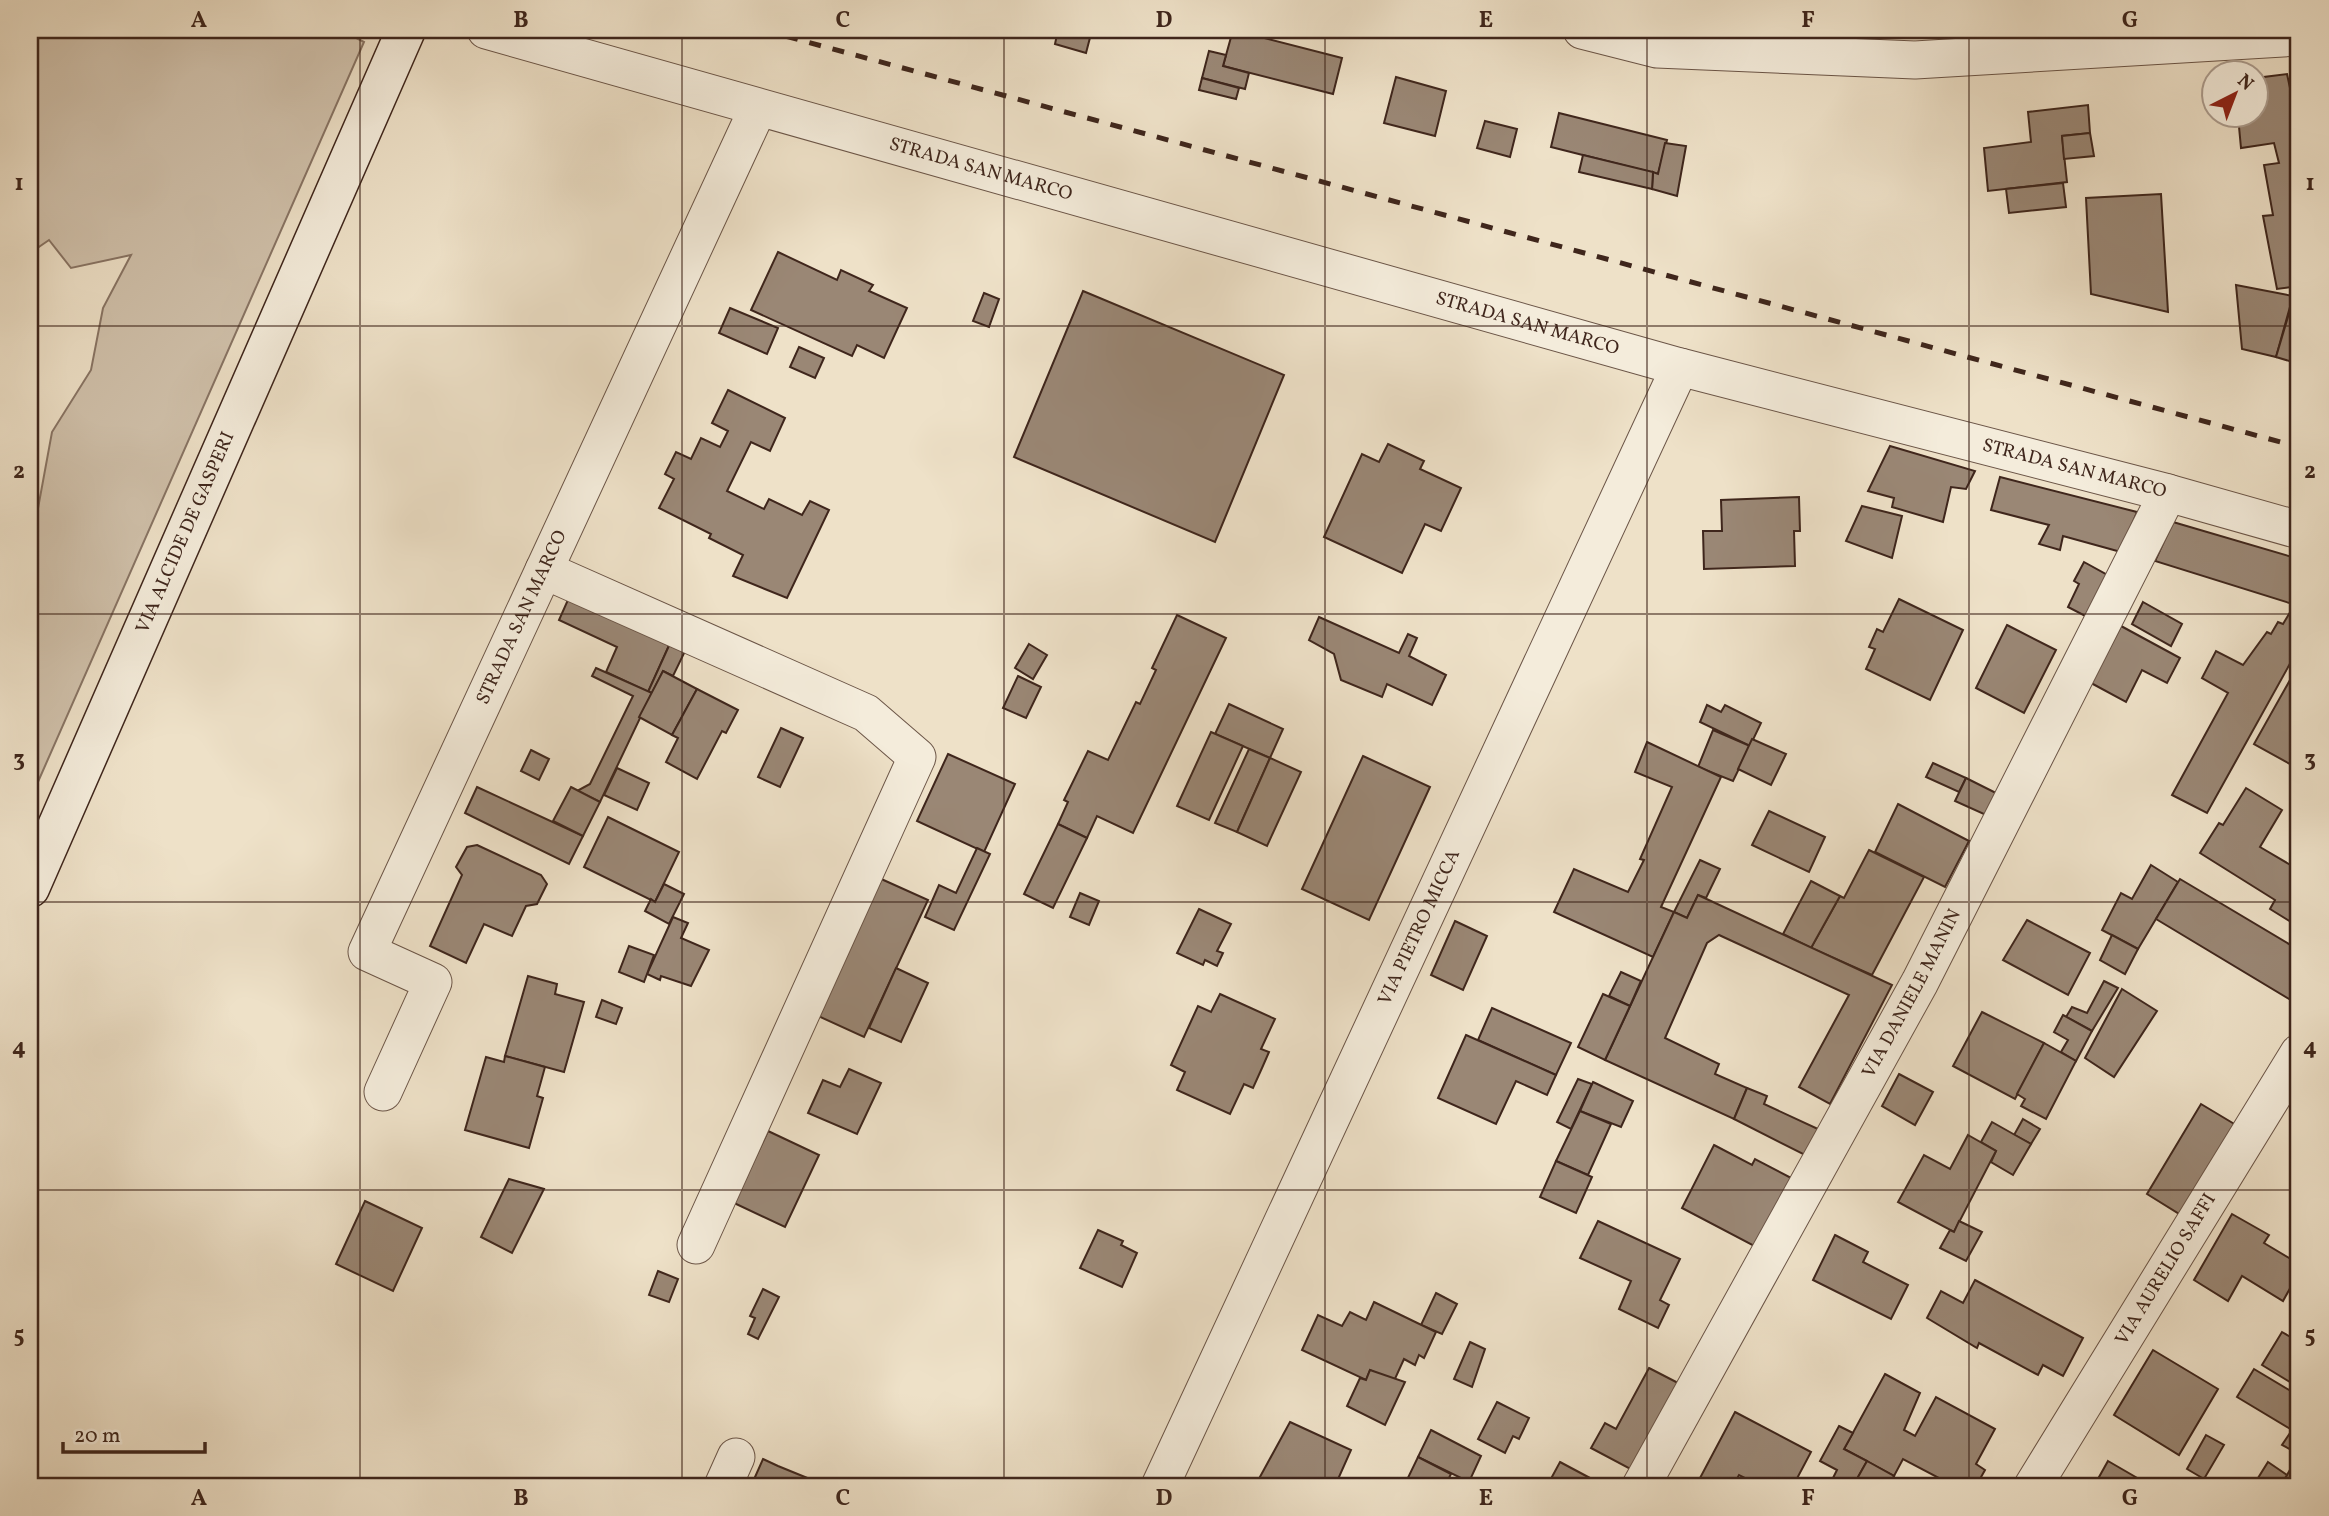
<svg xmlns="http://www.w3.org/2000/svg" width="2329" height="1516" viewBox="0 0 2329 1516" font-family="Vollkorn,serif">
<rect width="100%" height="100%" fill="#eee1c8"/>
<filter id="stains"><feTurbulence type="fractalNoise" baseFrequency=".00286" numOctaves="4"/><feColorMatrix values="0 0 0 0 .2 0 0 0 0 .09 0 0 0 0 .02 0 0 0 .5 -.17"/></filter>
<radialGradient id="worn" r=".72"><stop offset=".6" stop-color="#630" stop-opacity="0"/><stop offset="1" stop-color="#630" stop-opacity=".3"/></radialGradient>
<polygon fill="#d0c1ab" stroke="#887464" stroke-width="2" points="30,30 341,30 364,42 30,800 30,552 52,432 91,370 103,308 131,255 71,268 49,240 30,253"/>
<g fill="#9a8775" stroke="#3f261c" stroke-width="2">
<polygon points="1058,30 1092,30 1086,53 1055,44"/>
<polygon points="1233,30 1342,58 1333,94 1223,66"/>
<polygon points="1209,51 1226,55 1223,66 1249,73 1245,89 1202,78"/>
<polygon points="2287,74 2299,130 2299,286 2277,289 2263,216 2273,215 2264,165 2279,163 2274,143 2241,148 2238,116 2256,116 2256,78"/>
<polygon points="1396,77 1446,91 1435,136 1384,123"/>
<polygon points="1202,78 1239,88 1236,99 1199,90"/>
<polygon points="2088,105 2090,133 2062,136 2067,182 1988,191 1984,148 2031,142 2028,112"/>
<polygon points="1559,113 1667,140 1658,174 1551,147"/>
<polygon points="1485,121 1517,129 1510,157 1477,148"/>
<polygon points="2090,133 2094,156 2064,159 2062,136"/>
<polygon points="1665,143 1686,146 1677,196 1652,189 1653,172 1658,174"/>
<polygon points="1583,155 1653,172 1652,189 1579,172"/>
<polygon points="2063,183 2066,207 2009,213 2006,189"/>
<polygon points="2161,194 2168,312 2091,294 2086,198"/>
<polygon points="778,252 837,280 841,270 873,285 869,291 907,308 884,358 857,345 852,356 751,310"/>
<polygon points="2236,285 2293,296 2276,357 2242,349"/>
<polygon points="1083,291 1284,375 1215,542 1014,457"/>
<polygon points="984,293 999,299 989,327 973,321"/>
<polygon points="2293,300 2299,302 2299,364 2276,357"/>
<polygon points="730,308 778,328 767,354 719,333"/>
<polygon points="799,347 824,358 815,378 790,367"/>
<polygon points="728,390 785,418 770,451 751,442 727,491 764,509 769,499 802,515 810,501 829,510 787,598 733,576 743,555 709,538 711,534 659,508 674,479 665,474 676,452 691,459 701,438 720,447 728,431 712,423"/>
<polygon points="1388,444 1424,461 1420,469 1461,488 1441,531 1425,524 1402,573 1324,537 1362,454 1379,462"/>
<polygon points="1890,446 1975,471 1966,489 1951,487 1943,522 1892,507 1894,498 1868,491"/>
<polygon points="2000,477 2137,512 2121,552 2063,536 2060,550 2039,544 2049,525 1991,510"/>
<polygon points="1799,497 1800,531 1794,531 1795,566 1704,569 1703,531 1722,531 1721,500"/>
<polygon points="1862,506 1902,516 1892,558 1846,541"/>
<polygon points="2173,522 2299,559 2299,606 2155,561"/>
<polygon points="2084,562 2111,577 2089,618 2068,607 2079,584 2074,581"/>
<polygon points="571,593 672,639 648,692 606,672 617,647 559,620"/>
<polygon points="1899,599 1963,630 1930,700 1866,669 1875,649 1869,647 1877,629 1883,632"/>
<polygon points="2143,602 2182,624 2171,646 2132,624"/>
<polygon points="2295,604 2299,606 2299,665 2292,660 2207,813 2172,795 2228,693 2202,678 2216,651 2243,665 2267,632 2271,634 2278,622 2283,624"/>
<polygon points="1177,615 1226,638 1133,833 1097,816 1087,838 1058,824 1068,802 1064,800 1088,751 1108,760 1136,702 1140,704 1156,670 1152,668"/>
<polygon points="1319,617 1399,653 1408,634 1417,638 1409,656 1446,675 1432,705 1387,684 1382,697 1341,680 1334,654 1309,640"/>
<polygon points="2007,625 2056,650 2024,713 1976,688"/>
<polygon points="2121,626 2180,658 2167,683 2142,670 2126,702 2091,683"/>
<polygon points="672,639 687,647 673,676 663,671 652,693 648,692"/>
<polygon points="1029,644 1047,655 1033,679 1015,668"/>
<polygon points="2299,664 2299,769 2254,744"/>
<polygon points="596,668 652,693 600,802 577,791 590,784 633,696 592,676"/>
<polygon points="663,671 697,689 672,735 639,717"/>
<polygon points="1018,676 1041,687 1026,718 1003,708"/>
<polygon points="697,689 738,710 726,733 722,731 697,779 666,762 678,738 672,735"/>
<polygon points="1229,704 1283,729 1270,758 1215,734"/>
<polygon points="1707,705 1721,712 1725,705 1761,723 1750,746 1700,722"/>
<polygon points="781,728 803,738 780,787 758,777"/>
<polygon points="1713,730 1750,746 1733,781 1698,767"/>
<polygon points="1211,732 1243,746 1209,820 1177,806"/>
<polygon points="1752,739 1786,754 1771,785 1738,769"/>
<polygon points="1647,742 1721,777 1661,907 1674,912 1653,957 1554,912 1574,869 1628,892 1644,860 1640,859 1672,787 1635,772"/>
<polygon points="1249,749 1270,758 1237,832 1215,823"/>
<polygon points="531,750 549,759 539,780 521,771"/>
<polygon points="948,754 1015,784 984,852 917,821"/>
<polygon points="1363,756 1430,787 1369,920 1302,889"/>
<polygon points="1270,758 1301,772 1267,846 1237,832"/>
<polygon points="1933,763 1966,778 1959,792 1926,777"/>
<polygon points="617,768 649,783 637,810 604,795"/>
<polygon points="1966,778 1996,793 1986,815 1955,801"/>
<polygon points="477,787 583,836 569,864 465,813"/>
<polygon points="571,787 600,802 583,836 553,821"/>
<polygon points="2246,788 2282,810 2260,847 2299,870 2299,927 2270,909 2275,900 2200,853 2219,823 2223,825"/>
<polygon points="1898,804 1969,841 1945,887 1875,852"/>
<polygon points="1769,811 1825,837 1809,872 1752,845"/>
<polygon points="608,817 679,852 655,902 584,867"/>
<polygon points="1058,824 1087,838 1053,908 1024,894"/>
<polygon points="477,845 541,875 547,884 537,904 526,906 512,936 484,924 466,963 430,946 462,875 456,867 467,847"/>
<polygon points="977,848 990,854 954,930 925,917 939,885 956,893"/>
<polygon points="1869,850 1924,877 1872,975 1811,948 1840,896 1844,898"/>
<polygon points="1700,860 1720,869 1706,898 1698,895 1687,918 1674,912"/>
<polygon points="2151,865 2178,882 2138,949 2102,930 2121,893 2132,899"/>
<polygon points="879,878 928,900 864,1037 816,1015"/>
<polygon points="2180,879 2299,950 2299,1005 2156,919"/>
<polygon points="1811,881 1840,896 1811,948 1783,934"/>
<polygon points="664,884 684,894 669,924 645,911 651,899 655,902"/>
<polygon points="1080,893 1099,901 1089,925 1070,917"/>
<polygon points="1698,895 1892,985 1830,1104 1799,1087 1849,995 1719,935 1707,943 1665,1038 1719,1064 1715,1074 1747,1088 1734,1119 1605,1060 1674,912 1687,918"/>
<polygon points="1199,909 1231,924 1217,951 1223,953 1217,966 1205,960 1203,965 1177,953"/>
<polygon points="673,917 688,923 681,938 709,950 691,986 661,976 660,980 647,974"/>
<polygon points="2027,920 2090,953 2068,995 2003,960"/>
<polygon points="1455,921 1487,936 1463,990 1431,975"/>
<polygon points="2112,935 2138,949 2125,974 2100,960"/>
<polygon points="629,946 654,955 644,982 619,972"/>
<polygon points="896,968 928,983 901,1042 869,1028"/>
<polygon points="1621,972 1641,981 1630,1006 1609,996"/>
<polygon points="528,976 557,984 555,994 584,1002 564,1072 505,1056"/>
<polygon points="2104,981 2118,988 2092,1031 2066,1017 2072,1007 2087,1013"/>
<polygon points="2122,989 2157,1011 2114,1077 2085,1058"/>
<polygon points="1220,994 1275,1019 1261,1049 1269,1052 1262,1068 1253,1088 1244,1084 1230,1114 1177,1090 1185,1072 1171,1065 1198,1006 1211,1012"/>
<polygon points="1603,994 1630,1006 1605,1060 1578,1047"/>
<polygon points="602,1000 622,1008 616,1024 596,1017"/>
<polygon points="1492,1008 1571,1043 1556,1075 1478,1040"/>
<polygon points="1982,1012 2044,1043 2015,1099 1953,1066"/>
<polygon points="2063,1015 2092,1031 2076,1061 2061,1052 2068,1040 2054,1032"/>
<polygon points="1466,1035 1556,1075 1547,1095 1516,1081 1496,1124 1438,1098"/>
<polygon points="2044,1043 2076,1061 2046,1119 2021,1106 2025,1099 2017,1094"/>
<polygon points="505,1056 545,1067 537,1096 543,1098 529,1148 465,1130 486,1057 504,1062"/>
<polygon points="849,1069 881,1083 857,1134 808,1113 823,1080 840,1087"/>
<polygon points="1899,1074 1933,1092 1915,1125 1882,1106"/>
<polygon points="1578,1079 1592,1084 1571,1129 1557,1122"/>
<polygon points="1593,1082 1633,1101 1621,1127 1580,1111"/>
<polygon points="1747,1088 1767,1096 1764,1104 1818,1129 1805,1155 1734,1119"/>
<polygon points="2201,1104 2236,1125 2181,1215 2147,1194"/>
<polygon points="1580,1111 1611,1124 1588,1175 1556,1161"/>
<polygon points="2023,1119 2040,1129 2031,1144 2014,1135"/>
<polygon points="1992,1122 2031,1144 2013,1175 1991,1162 1996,1151 1981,1142"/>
<polygon points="768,1131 819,1155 785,1227 734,1203"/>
<polygon points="1968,1135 1996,1151 1954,1232 1898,1202 1924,1155 1950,1169"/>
<polygon points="1714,1145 1752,1165 1755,1159 1795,1180 1758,1248 1682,1208"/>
<polygon points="1556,1161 1592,1177 1576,1213 1540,1197"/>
<polygon points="509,1179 544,1189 512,1253 481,1237"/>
<polygon points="365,1201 422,1228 393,1291 336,1264"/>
<polygon points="2232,1214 2269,1235 2264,1243 2299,1264 2299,1272 2283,1301 2242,1276 2228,1301 2194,1280"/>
<polygon points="1598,1221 1680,1259 1660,1300 1669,1305 1658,1328 1619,1309 1631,1281 1580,1258"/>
<polygon points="1959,1221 1982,1232 1966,1261 1940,1248 1950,1230 1954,1232"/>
<polygon points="1098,1230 1123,1241 1121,1245 1137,1253 1122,1287 1080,1268"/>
<polygon points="1835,1235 1868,1252 1863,1262 1908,1285 1891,1319 1813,1280"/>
<polygon points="658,1271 678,1279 669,1302 649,1295"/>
<polygon points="1975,1280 2083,1338 2063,1376 2043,1365 2038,1375 1979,1343 1977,1348 1927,1318 1941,1291 1963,1303"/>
<polygon points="763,1289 779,1297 758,1339 748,1334 755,1318 750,1316"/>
<polygon points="1436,1293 1457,1304 1442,1334 1421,1325"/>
<polygon points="1374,1302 1436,1332 1424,1358 1419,1355 1415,1365 1404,1359 1394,1381 1370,1370 1366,1380 1302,1350 1318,1315 1342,1326 1350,1312 1366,1320"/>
<polygon points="2282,1332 2299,1342 2298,1387 2262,1365"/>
<polygon points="1470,1342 1485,1349 1472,1387 1454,1379"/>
<polygon points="2153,1350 2218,1389 2179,1455 2114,1415"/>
<polygon points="1649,1368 1682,1385 1636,1472 1591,1448 1605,1423 1616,1429"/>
<polygon points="2254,1369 2299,1396 2299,1454 2282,1445 2292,1430 2237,1397"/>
<polygon points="1370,1370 1405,1382 1385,1425 1347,1406 1360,1378 1366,1380"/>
<polygon points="1885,1374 1920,1393 1904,1430 1915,1436 1936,1397 1995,1429 1976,1464 1985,1470 1976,1486 1954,1486 1903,1459 1894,1476 1844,1449"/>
<polygon points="1497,1402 1529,1418 1519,1439 1513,1436 1505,1453 1478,1439"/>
<polygon points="1735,1412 1811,1452 1793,1486 1761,1486 1739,1475 1733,1486 1717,1486 1700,1478"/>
<polygon points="1290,1422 1351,1450 1335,1486 1255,1486"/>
<polygon points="1839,1426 1853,1433 1844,1449 1867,1461 1853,1486 1829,1486 1837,1470 1820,1461"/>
<polygon points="1431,1430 1481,1456 1469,1482 1418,1457"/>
<polygon points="2206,1435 2224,1445 2204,1479 2187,1469"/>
<polygon points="2299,1454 2299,1486 2280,1486 2287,1475"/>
<polygon points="1418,1457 1451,1474 1445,1486 1404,1486"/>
<polygon points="763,1459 778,1466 827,1486 751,1486"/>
<polygon points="1867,1461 1894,1476 1891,1480 1896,1483 1894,1486 1853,1486"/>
<polygon points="2108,1461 2151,1486 2094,1486"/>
<polygon points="1560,1462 1605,1486 1547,1486"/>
<polygon points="2268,1462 2287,1475 2280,1486 2253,1486"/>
</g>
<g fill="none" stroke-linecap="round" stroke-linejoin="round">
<defs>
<g id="street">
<path id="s1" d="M486,30l1194,337 488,126 131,37"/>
<polyline points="1582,30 1657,49 1915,60 2299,37"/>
<polyline points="544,570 866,713 917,757 696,1245"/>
<path id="s2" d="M383,1092l50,-110 -66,-30 391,-844"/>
<polyline points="723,1486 736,1457"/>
<path id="s3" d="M1160,1486l520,-1119"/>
<path id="s4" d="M1641,1486l279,-504 248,-489"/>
<path id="s5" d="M2033,1486l266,-433"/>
</g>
<g id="secondary">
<path id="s6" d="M30,888l376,-858"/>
</g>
</defs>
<use href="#street" stroke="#6b5547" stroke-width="39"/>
<use href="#secondary" stroke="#3f261c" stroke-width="41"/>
<use href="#street" stroke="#f4ecdb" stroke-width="37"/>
<use href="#secondary" stroke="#f4ecdb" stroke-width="38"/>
<polyline stroke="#3f261c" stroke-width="5" stroke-dasharray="12 12" stroke-linecap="butt" points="763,30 2299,447"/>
</g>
<path fill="none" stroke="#3f261c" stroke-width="2" stroke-opacity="0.55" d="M360,30v1456M682,30v1456M1004,30v1456M1325,30v1456M1647,30v1456M1969,30v1456M30,326h2269M30,614h2269M30,902h2269M30,1190h2269"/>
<g text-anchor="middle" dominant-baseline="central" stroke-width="5" stroke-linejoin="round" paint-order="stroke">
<g font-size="19" fill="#3f261c" stroke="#f4ecdb">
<text stroke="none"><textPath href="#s1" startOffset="514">STRADA SAN MARCO</textPath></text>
<text stroke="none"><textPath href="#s1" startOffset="1082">STRADA SAN MARCO</textPath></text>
<text stroke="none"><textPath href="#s1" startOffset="1648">STRADA SAN MARCO</textPath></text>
<text stroke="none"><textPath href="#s6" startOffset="388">VIA ALCIDE DE GASPERI</textPath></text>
<text stroke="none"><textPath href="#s2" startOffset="562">STRADA SAN MARCO</textPath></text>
<text stroke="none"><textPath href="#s3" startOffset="616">VIA PIETRO MICCA</textPath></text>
<text stroke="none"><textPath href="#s4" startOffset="562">VIA DANIELE MANIN</textPath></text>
<text stroke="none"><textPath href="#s5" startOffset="254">VIA AURELIO SAFFI</textPath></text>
</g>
</g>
<rect width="2329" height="1516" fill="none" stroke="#eee1c8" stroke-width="77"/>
<g transform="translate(2235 94) rotate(42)"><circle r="33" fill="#f4ecdb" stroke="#ac9d8f" stroke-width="2"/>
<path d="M0-5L12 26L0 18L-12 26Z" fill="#8f2418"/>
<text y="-10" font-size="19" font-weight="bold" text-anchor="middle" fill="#3f261c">N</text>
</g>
<path d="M63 1442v10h142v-10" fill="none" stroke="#3f261c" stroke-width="3.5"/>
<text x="74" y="1442" font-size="21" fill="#3f261c" stroke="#f4ecdb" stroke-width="5" paint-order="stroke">20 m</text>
<rect x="38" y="38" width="2252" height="1440" fill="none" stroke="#3f261c" stroke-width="2.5"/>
<g font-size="23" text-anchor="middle" font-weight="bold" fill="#3f261c">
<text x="199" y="27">A</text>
<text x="521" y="27">B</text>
<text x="843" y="27">C</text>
<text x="1164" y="27">D</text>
<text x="1486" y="27">E</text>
<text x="1808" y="27">F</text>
<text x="2130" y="27">G</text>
<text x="19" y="190">1</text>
<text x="2310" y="190">1</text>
<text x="19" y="478">2</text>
<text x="2310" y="478">2</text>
<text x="19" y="766">3</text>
<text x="2310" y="766">3</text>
<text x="19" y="1054">4</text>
<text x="2310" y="1054">4</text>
<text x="19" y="1342">5</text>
<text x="2310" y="1342">5</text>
<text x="199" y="1505">A</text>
<text x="521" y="1505">B</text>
<text x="843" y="1505">C</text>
<text x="1164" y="1505">D</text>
<text x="1486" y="1505">E</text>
<text x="1808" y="1505">F</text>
<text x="2130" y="1505">G</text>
</g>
<rect width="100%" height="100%" filter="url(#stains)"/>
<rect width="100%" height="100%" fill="url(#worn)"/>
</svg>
